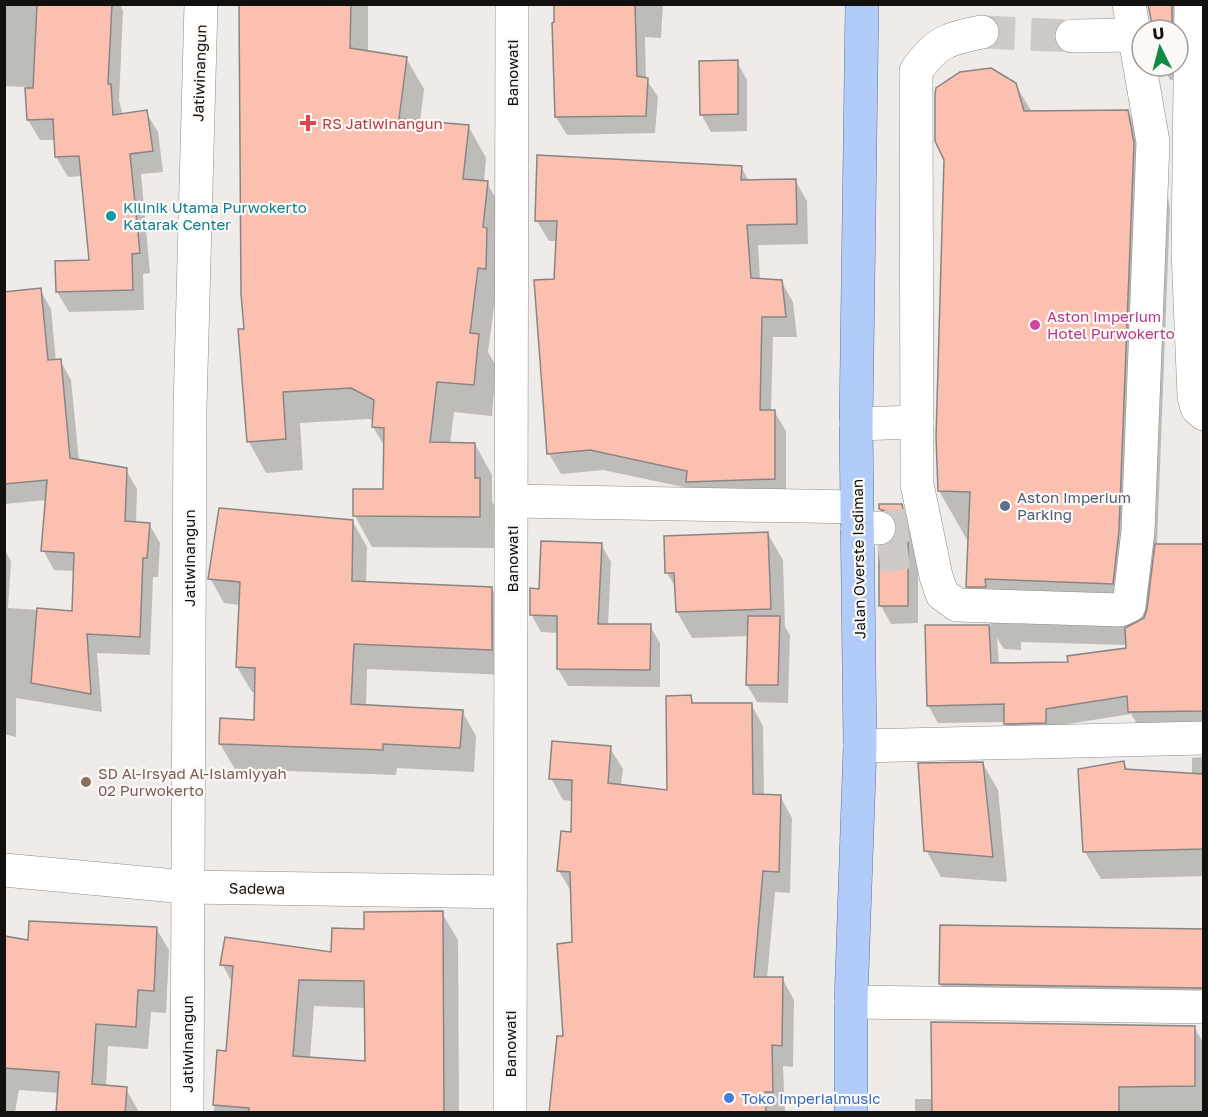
<svg xmlns="http://www.w3.org/2000/svg" width="1208" height="1117" viewBox="0 0 1208 1117" font-family="'Golos Text',sans-serif">
<rect width="100%" height="100%" fill="#eeebe8"/>
<g fill="#0003" fill-rule="evenodd">
<polygon points="4,4 120,4 123,11 119,101 123,115 146,112 158,132 163,172 141,174 150,273 143,274 144,310 69,312 57,292 91,262 83,176 68,177 56,157 56,140 40,140 28,120 27,87 4,86"/>
<polygon points="241,4 368,4 368,52 406,58 424,89 420,122 469,127 486,158 484,182 487,183 505,214 503,300 495,299 488,352 496,366 492,416 454,412 450,444 475,444 492,475 492,501 497,511 497,548 372,547 355,516 385,491 385,447 373,427 374,421 369,419 300,423 303,470 266,473 249,442 240,330 245,330"/>
<polygon points="556,4 663,4 661,38 645,37 646,79 658,97 655,133 567,135 556,117 553,24 556,24"/>
<polygon points="1150,4 1200,4 1182,79 1170,80 1163,66 1178,66 1178,30 1154,30"/>
<polygon points="737,62 747,80 747,131 711,132 701,114"/>
<path d="M1015,84l17,28h96l36,63 6,33 -13,337h45l2,3v181h-64l-9,-15 -76,12 -40,15 -10,-19 -67,1 -10,-18 -1,-79h64l-24,-40 2,-43 -30,-52 -2,-9 9,-323zM997,638l7,11 17,1v-8l106,3v4l-58,15h-70z"/>
<polygon points="741,167 749,181 795,180 807,201 808,244 758,245 760,280 781,281 793,302 797,337 773,337 771,411 774,411 786,431 786,499 693,489 603,470 561,474 549,454 536,282 556,280 558,241 549,241 537,221"/>
<polygon points="40,290 51,309 56,361 60,360 71,380 79,461 126,470 137,489 136,523 149,524 160,543 158,577 153,577 150,655 97,653 102,712 16,698 16,737 4,734 4,549 11,561 8,608 73,612 75,571 54,570 43,550 47,500 4,504 4,293"/>
<polygon points="901,505 911,523 918,554 918,623 891,624 881,606 889,546 896,539 899,529 891,527 880,509"/>
<polygon points="353,522 367,547 366,583 491,588 506,614 506,675 367,669 366,706 462,711 476,736 474,772 397,768 396,775 235,769 220,744 255,721 256,692 252,692 237,667 240,605 224,603 210,578"/>
<polygon points="768,534 783,560 785,627 790,635 788,703 757,702 747,685 749,636 692,638 677,612 677,590 667,573"/>
<polygon points="601,544 611,562 608,625 650,626 660,643 660,687 568,686 558,669 559,633 541,632 531,614 541,590"/>
<polygon points="690,697 695,705 751,704 763,726 764,796 780,796 792,818 790,893 775,892 767,978 782,978 794,1000 793,1067 783,1066 785,1112 551,1112 564,1038 573,944 572,893 559,871 572,834 573,801 563,800 551,778 610,748 623,769 621,786 668,792"/>
<polygon points="1204,757 1204,876 1101,879 1085,852 1124,762 1128,771 1192,775 1192,758"/>
<polygon points="983,764 998,790 1007,882 941,877 926,850"/>
<path d="M442,913l16,27 1,172h-245l5,-60h8l6,-68 -11,-20 111,-10 32,-24zM314,1006l52,2v55l-56,-5z"/>
<polygon points="941,927 1204,930 1204,1016 956,1011 940,984"/>
<polygon points="156,928 169,950 166,1013 151,1012 148,1049 108,1046 106,1087 126,1089 139,1112 57,1112 59,1093 19,1090 15,1112 4,1112 4,937 30,941"/>
<polygon points="1194,1027 1204,1044 1204,1112 915,1112 915,1099 933,1099"/>
</g>
<g fill="#fcc0b0" stroke="#898584" stroke-width="1.5" fill-rule="evenodd">
<polygon points="37,4 112,4 108,84 111,84 113,115 147,110 153,151 130,154 140,253 132,254 133,290 56,292 55,261 89,260 79,156 55,157 53,119 27,120 25,88 33,88"/>
<polygon points="239,4 351,4 350,48 407,57 399,119 469,125 463,179 488,181 483,227 487,228 486,269 478,268 470,333 479,334 474,385 437,382 430,442 475,443 475,478 480,478 480,517 353,516 353,489 383,489 384,428 372,427 374,400 351,388 283,392 286,439 247,442 238,329 244,329 241,294"/>
<polygon points="554,4 635,4 637,76 648,78 646,116 555,117 552,23 554,22"/>
<polygon points="1148,4 1172,4 1172,30 1153,30"/>
<polygon points="738,60 738,114 700,115 699,61"/>
<polygon points="991,68 1016,83 1024,111 1128,110 1134,143 1119,530 1113,584 985,579 986,587 966,587 970,492 938,491 936,437 944,160 935,141 935,94 936,88 960,72"/>
<polygon points="537,155 742,166 741,180 796,179 797,224 747,225 751,278 782,280 786,317 762,317 760,410 775,410 775,479 686,482 687,471 590,450 547,454 534,280 554,279 557,221 535,221"/>
<polygon points="41,288 48,360 61,359 70,458 127,468 125,521 150,523 147,558 143,558 140,637 87,634 91,694 31,683 37,608 72,611 74,553 41,551 47,480 4,484 4,292"/>
<polygon points="879,504 902,504 908,535 908,606 879,606 879,547 888,544 895,538 898,527 895,518 888,512 879,509"/>
<polygon points="219,508 353,520 352,581 492,587 492,650 354,644 351,704 463,710 460,748 383,744 383,750 219,744 220,718 254,720 255,668 236,667 240,582 208,579"/>
<polygon points="768,532 771,609 676,612 674,573 665,573 664,536"/>
<polygon points="541,541 602,543 598,624 651,624 650,670 557,669 557,616 530,615 530,588 539,589"/>
<polygon points="1155,544 1203,544 1203,711 1128,712 1127,696 1046,709 1046,723 1004,724 1004,704 927,706 925,625 989,625 991,663 1068,662 1067,656 1126,648 1125,628 1144,618 1147,609"/>
<polygon points="748,616 780,616 778,685 746,685"/>
<polygon points="691,695 692,703 752,703 753,794 781,795 779,872 763,871 754,977 783,977 782,1046 772,1045 773,1092 765,1092 766,1113 549,1113 557,1036 563,1036 557,944 572,942 570,872 557,871 561,831 571,832 572,780 549,779 552,741 611,746 608,783 667,790 666,696"/>
<polygon points="1124,761 1125,769 1203,774 1203,849 1083,852 1078,769"/>
<polygon points="983,762 993,857 924,851 918,763"/>
<path d="M443,911l1,202h-195v-5l-36,-3 4,-55 9,1 7,-85 -13,-1 5,-28 106,15 1,-24 32,1v-17zM299,980l65,1 1,80 -72,-5z"/>
<polygon points="29,921 157,927 154,991 138,990 136,1027 96,1024 92,1084 127,1087 125,1113 56,1113 59,1072 4,1068 4,936 28,940"/>
<polygon points="940,925 1203,929 1203,988 939,984"/>
<polygon points="931,1022 1195,1026 1195,1086 1119,1087 1119,1113 932,1113"/>
</g>
<g fill="none" stroke-linecap="round" stroke-linejoin="round">
<g stroke="#cdcac8" stroke-width="33" stroke-dasharray="33 16" stroke-linecap="butt">
<polyline points="982,32 1072,36"/>
<polyline points="879,528 908,525"/>
<polyline points="879,556 908,552"/>
</g>
<defs>
<g id="minor">
<polyline points="1191,4 1188,251 1194,396 1197,408 1204,414"/>
<path d="M982,32c-35,7 -45,9 -66,39l1,413 19,92 6,18 15,11 163,5 9,-4 9,-75 15,-389 -24,-138"/>
<polyline points="1072,36 1136,35"/>
<polyline points="856,424 917,422"/>
<polyline points="512,501 856,507"/>
<polyline points="857,528 879,528"/>
<polyline points="860,746 1204,738"/>
<polyline points="4,870 186,887 510,892"/>
<polyline points="851,1002 1204,1007"/>
<polyline points="187,1112 190,407 201,4"/>
<polyline points="510,1112 512,4"/>
</g>
<polyline id="major" points="851,1112 851,1002 860,746 856,424 862,4"/>
</defs>
<use href="#minor" stroke="#908d8b" stroke-width="34"/>
<use href="#major" stroke="#5874a4" stroke-width="34"/>
<use href="#minor" stroke="#fff" stroke-width="33"/>
<use href="#major" stroke="#b1ccf8" stroke-width="33"/>
</g>
<path fill="#e0444e" stroke="#fbf8f6" stroke-width="2" d="M305 114h6v6h6v6h-6v6h-6v-6h-6v-6h6z"/>
<circle fill="#0f9aa8" stroke="#fbf8f6" stroke-width="2" cx="111" cy="216" r="6"/>
<circle fill="#d1479c" stroke="#fbf8f6" stroke-width="2" cx="1035" cy="325" r="6"/>
<circle fill="#5c6f8a" stroke="#fbf8f6" stroke-width="2" cx="1005" cy="506" r="6"/>
<circle fill="#8d6e63" stroke="#fbf8f6" stroke-width="2" cx="86" cy="782" r="6"/>
<circle fill="#3f7fe0" stroke="#fbf8f6" stroke-width="2" cx="729" cy="1098" r="6"/>
<g text-anchor="middle" dominant-baseline="central" stroke-width="4.5" stroke-linejoin="round" paint-order="stroke">
<g font-size="15" fill="#121110" stroke="#fbf8f6">
<text transform="translate(199 73) rotate(-88)">Jatiwinangun</text>
<text transform="translate(512 73) rotate(-90)">Banowati</text>
<text transform="translate(189 558) rotate(-90)">Jatiwinangun</text>
<text transform="translate(512 559) rotate(-90)">Banowati</text>
<text transform="translate(858 559) rotate(-91)">Jalan Overste Isdiman</text>
<text transform="translate(257 888) rotate(1)">Sadewa</text>
<text transform="translate(187 1044) rotate(-90)">Jatiwinangun</text>
<text transform="translate(510 1044) rotate(-90)">Banowati</text>
</g>
<g font-size="15" fill="#be3a42" stroke="#fbf8f6" text-anchor="start">
<text x="322" y="123">RS Jatiwinangun</text>
</g>
<g font-size="15" fill="#0d838f" stroke="#fbf8f6" text-anchor="start">
<text x="123" y="207">Kilinik Utama Purwokerto<tspan x="123" dy="17">Katarak Center</tspan></text>
</g>
<g font-size="15" fill="#b23c85" stroke="#fbf8f6" text-anchor="start">
<text x="1047" y="316">Aston Imperium<tspan x="1047" dy="17">Hotel Purwokerto</tspan></text>
</g>
<g font-size="15" fill="#4e5e75" stroke="#fbf8f6" text-anchor="start">
<text x="1017" y="497">Aston Imperium<tspan x="1017" dy="17">Parking</tspan></text>
</g>
<g font-size="15" fill="#785e54" stroke="#fbf8f6" text-anchor="start">
<text x="98" y="773">SD Al-Irsyad Al-Islamiyyah<tspan x="98" dy="17">02 Purwokerto</tspan></text>
</g>
<g font-size="15" fill="#366cbe" stroke="#fbf8f6" text-anchor="start">
<text x="741" y="1098">Toko Imperialmusic</text>
</g>
</g>
<rect width="1208" height="1117" fill="none" stroke="#121110" stroke-width="12"/>
<g transform="translate(1160 48) rotate(354)"><circle r="28" fill="#fbf8f6" stroke="#9e9c9a" stroke-width="1.5"/>
<path d="M0-4.5L10 22L0 15L-10 22Z" fill="#0d8a45"/>
<text y="-9" font-size="16" font-weight="bold" text-anchor="middle" fill="#121110">U</text>
</g>
</svg>
